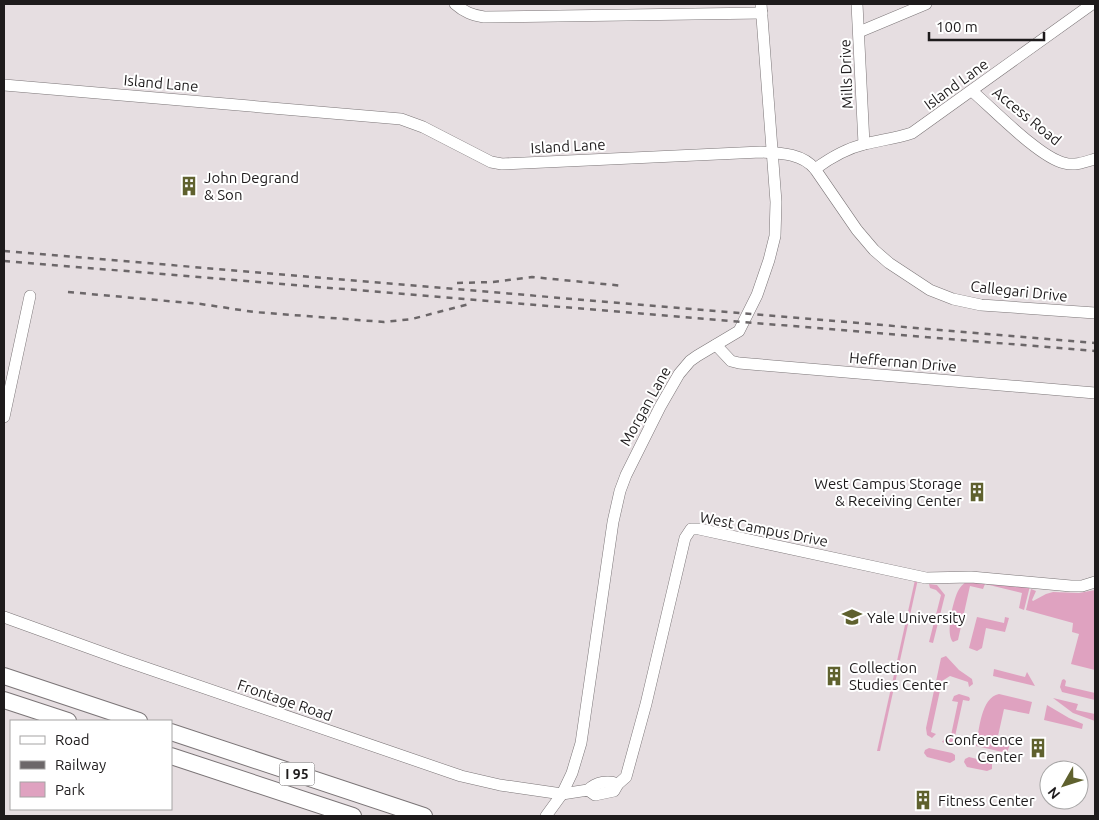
<svg xmlns="http://www.w3.org/2000/svg" width="1099" height="820" viewBox="0 0 1099 820" font-family="Ubuntu,sans-serif">
<rect width="100%" height="100%" fill="#e6dee1"/>
<g fill="#dfa2c0">
<polygon points="917,571 918,579 880,751 877,751"/>
<path d="M966,582l64,4 -6,24 -5,-2 3,-15 -37,-9 -2,5 -13,-3 -12,54 -5,2c-8,-8 0,-41 5,-51 2,-4 5,-7 8,-9z"/>
<polygon points="929,584 937,585 945,595 933,643 929,642 941,595 936,590 930,588"/>
<polygon points="1031,589 1036,591 1032,600 1033,601 1046,594 1053,592 1079,593 1095,590 1095,670 1071,664 1079,634 1072,632 1073,623 1026,610"/>
<polygon points="977,617 1004,623 1005,617 1009,618 1005,632 986,628 982,648 977,651 969,648"/>
<polygon points="946,656 959,670 972,679 973,684 969,687 968,682 950,676 942,681 931,732 936,734 932,738 927,735 926,728 941,658"/>
<polygon points="994,669 1025,677 1027,672 1035,686 993,676"/>
<polygon points="1064,679 1066,681 1065,686 1095,693 1095,700 1062,692 1060,687 1062,680"/>
<polygon points="959,694 969,697 970,699 969,701 963,700 954,741 959,743 958,747 942,742 944,739 950,740 958,702 952,701 954,696"/>
<path d="M999,694l33,8 -3,12 -25,-5 -6,27 10,3 -1,4 3,1 -3,9 -31,-7c3,-15 5,-49 23,-52z"/>
<polygon points="1053,698 1078,704 1076,710 1095,714 1095,721 1073,713"/>
<polygon points="1047,705 1069,718 1083,724 1082,729 1044,720"/>
<polygon points="929,748 952,753 955,755 955,760 950,763 927,757 924,753 925,750"/>
<polygon points="969,757 989,762 992,764 992,769 987,771 967,767 964,762 965,759"/>
</g>
<g fill="none" stroke-linecap="round" stroke-linejoin="round">
<defs>
<g id="minor">
<path d="M455,4c9,8 17,11 29,13l278,-4"/>
<polyline points="857,4 864,144"/>
<polyline points="859,32 926,4"/>
<path d="M4,85l397,34 22,8 68,35 11,2 259,-12c19,1 41,1 54,17 15,-11 33,-21 50,-25 16,-4 32,-6 47,-11l180,-129"/>
<path d="M972,91c21,18 67,66 92,72 11,3 21,-1 31,-4"/>
<polyline points="815,169 857,230 874,250 889,263 930,290 953,299 981,305 1095,313"/>
<polyline points="716,345 731,361 739,363 1095,393"/>
<polyline points="4,417 30,296"/>
<polyline points="4,617 123,660 461,776 500,785 562,794 588,790 595,795 614,791 618,784 626,777 646,704 685,538 691,529 699,529 926,578 971,577 1071,586 1082,586 1095,582"/>
<path d="M588,790c8,-8 20,-10 30,-6"/>
<polyline points="546,816 562,794 572,773 581,743 613,522 620,491 626,475 660,407 679,374 690,361 697,356 739,331 757,295 769,260 775,236 776,202 761,4"/>
</g>
<g id="highway">
<polyline points="4,676 139,721"/>
<polyline points="4,700 68,721"/>
<polyline points="171,732 424,816"/>
<polyline points="171,756 353,816"/>
</g>
</defs>
<use href="#minor" stroke="#7b7577" stroke-width="12"/>
<use href="#highway" stroke="#7b7577" stroke-width="18"/>
<use href="#minor" stroke="#fff" stroke-width="11"/>
<use href="#highway" stroke="#fff" stroke-width="16"/>
<g stroke="#6c6769" stroke-width="2.5" stroke-dasharray="6 6" stroke-linecap="butt">
<polyline points="4,251 1095,343"/>
<polyline points="4,261 1095,351"/>
<polyline points="457,283 493,282 532,277 624,286"/>
<polyline points="68,292 201,304 254,312 384,322 412,319 469,304"/>
</g>
</g>
<defs>
<symbol id="building-bare" viewBox="-9 -9 18 18"><path d="M-4-6H4V6H1V3H-1V6H-4ZM-2.5-4.3h1.7v1.8h-1.7ZM.8-4.3h1.7v1.8H.8ZM-2.5-1h1.7V.8h-1.7ZM.8-1h1.7V.8H.8Z" fill="#5f612e" stroke="#fff" stroke-width="2.5" paint-order="stroke"/></symbol>
<symbol id="university-bare" viewBox="-9 -9 18 18"><path d="M0-5L7-2L0 1L-7-2ZM-4 1L0 2.5L4 1V4Q0 6-4 4Z" fill="#5f612e" stroke="#fff" stroke-width="2.5" paint-order="stroke"/></symbol>
</defs>
<g fill-rule="evenodd">
<use href="#building-bare" x="175" y="172" width="28" height="28"/>
<use href="#building-bare" x="963" y="478" width="28" height="28"/>
<use href="#university-bare" x="838" y="603" width="28" height="28"/>
<use href="#building-bare" x="820" y="662" width="28" height="28"/>
<use href="#building-bare" x="1024" y="734" width="28" height="28"/>
<use href="#building-bare" x="909" y="786" width="28" height="28"/>
</g>
<g text-anchor="middle" dominant-baseline="central" stroke-width="4" stroke-linejoin="round" paint-order="stroke">
<rect fill="#fff" stroke="#625f60" stroke-width="1" x="279.5" y="762.5" width="35" height="23" rx="4"/>
<g font-size="14" font-weight="bold" fill="#1e1b1c">
<text x="297" y="774">I 95</text>
</g>
<g font-size="15" fill="#1e1b1c" stroke="#fff">
<text transform="translate(846 74) rotate(-92)">Mills Drive</text>
<text transform="translate(161 83) rotate(5)">Island Lane</text>
<text transform="translate(956 84) rotate(-36)">Island Lane</text>
<text transform="translate(1027 116) rotate(39)">Access Road</text>
<text transform="translate(568 146) rotate(-3)">Island Lane</text>
<text transform="translate(1019 291) rotate(6)">Callegari Drive</text>
<text transform="translate(903 362) rotate(5)">Heffernan Drive</text>
<text transform="translate(645 406) rotate(-61)">Morgan Lane</text>
<text transform="translate(764 529) rotate(11)">West Campus Drive</text>
<text transform="translate(285 700) rotate(19)">Frontage Road</text>
</g>
<g font-size="15" fill="#1e1b1c" stroke="#fff" text-anchor="start">
<text x="204" y="177">John Degrand<tspan x="204" dy="17">&amp; Son</tspan></text>
<text x="962" y="483" text-anchor="end">West Campus Storage<tspan x="962" dy="17">&amp; Receiving Center</tspan></text>
<text x="867" y="617">Yale University</text>
<text x="849" y="667">Collection<tspan x="849" dy="17">Studies Center</tspan></text>
<text x="1023" y="739" text-anchor="end">Conference<tspan x="1023" dy="17">Center</tspan></text>
<text x="938" y="800">Fitness Center</text>
</g>
</g>
<rect width="1099" height="820" fill="none" stroke="#1e1b1c" stroke-width="10"/>
<rect x="10" y="720" width="162" height="90" fill="#ffffff" stroke="#a5a4a4"/>
<rect x="20" y="736" width="25" height="8" fill="#ffffff" stroke="#a5a4a4"/>
<text x="55" y="745" font-size="15" fill="#1e1b1c">Road</text>
<rect x="20" y="761" width="25" height="8" fill="#6c6769" stroke="#a5a4a4"/>
<text x="55" y="770" font-size="15" fill="#1e1b1c">Railway</text>
<rect x="20" y="782" width="25" height="15" fill="#dfa2c0" stroke="#a5a4a4"/>
<text x="55" y="795" font-size="15" fill="#1e1b1c">Park</text>
<g transform="translate(1064 785) rotate(231)"><circle r="24" fill="#ffffff" stroke="#a5a4a4"/>
<path d="M0-4L9 19L0 12L-9 19Z" fill="#5f612e"/>
<text y="-8" font-size="14" font-weight="bold" text-anchor="middle" fill="#1e1b1c">N</text>
</g>
<path d="M929 32v8h115v-8" fill="none" stroke="#1e1b1c" stroke-width="2.5"/>
<text x="936" y="32" font-size="15" fill="#1e1b1c" stroke="#ffffff" stroke-width="4" paint-order="stroke">100 m</text>
</svg>
